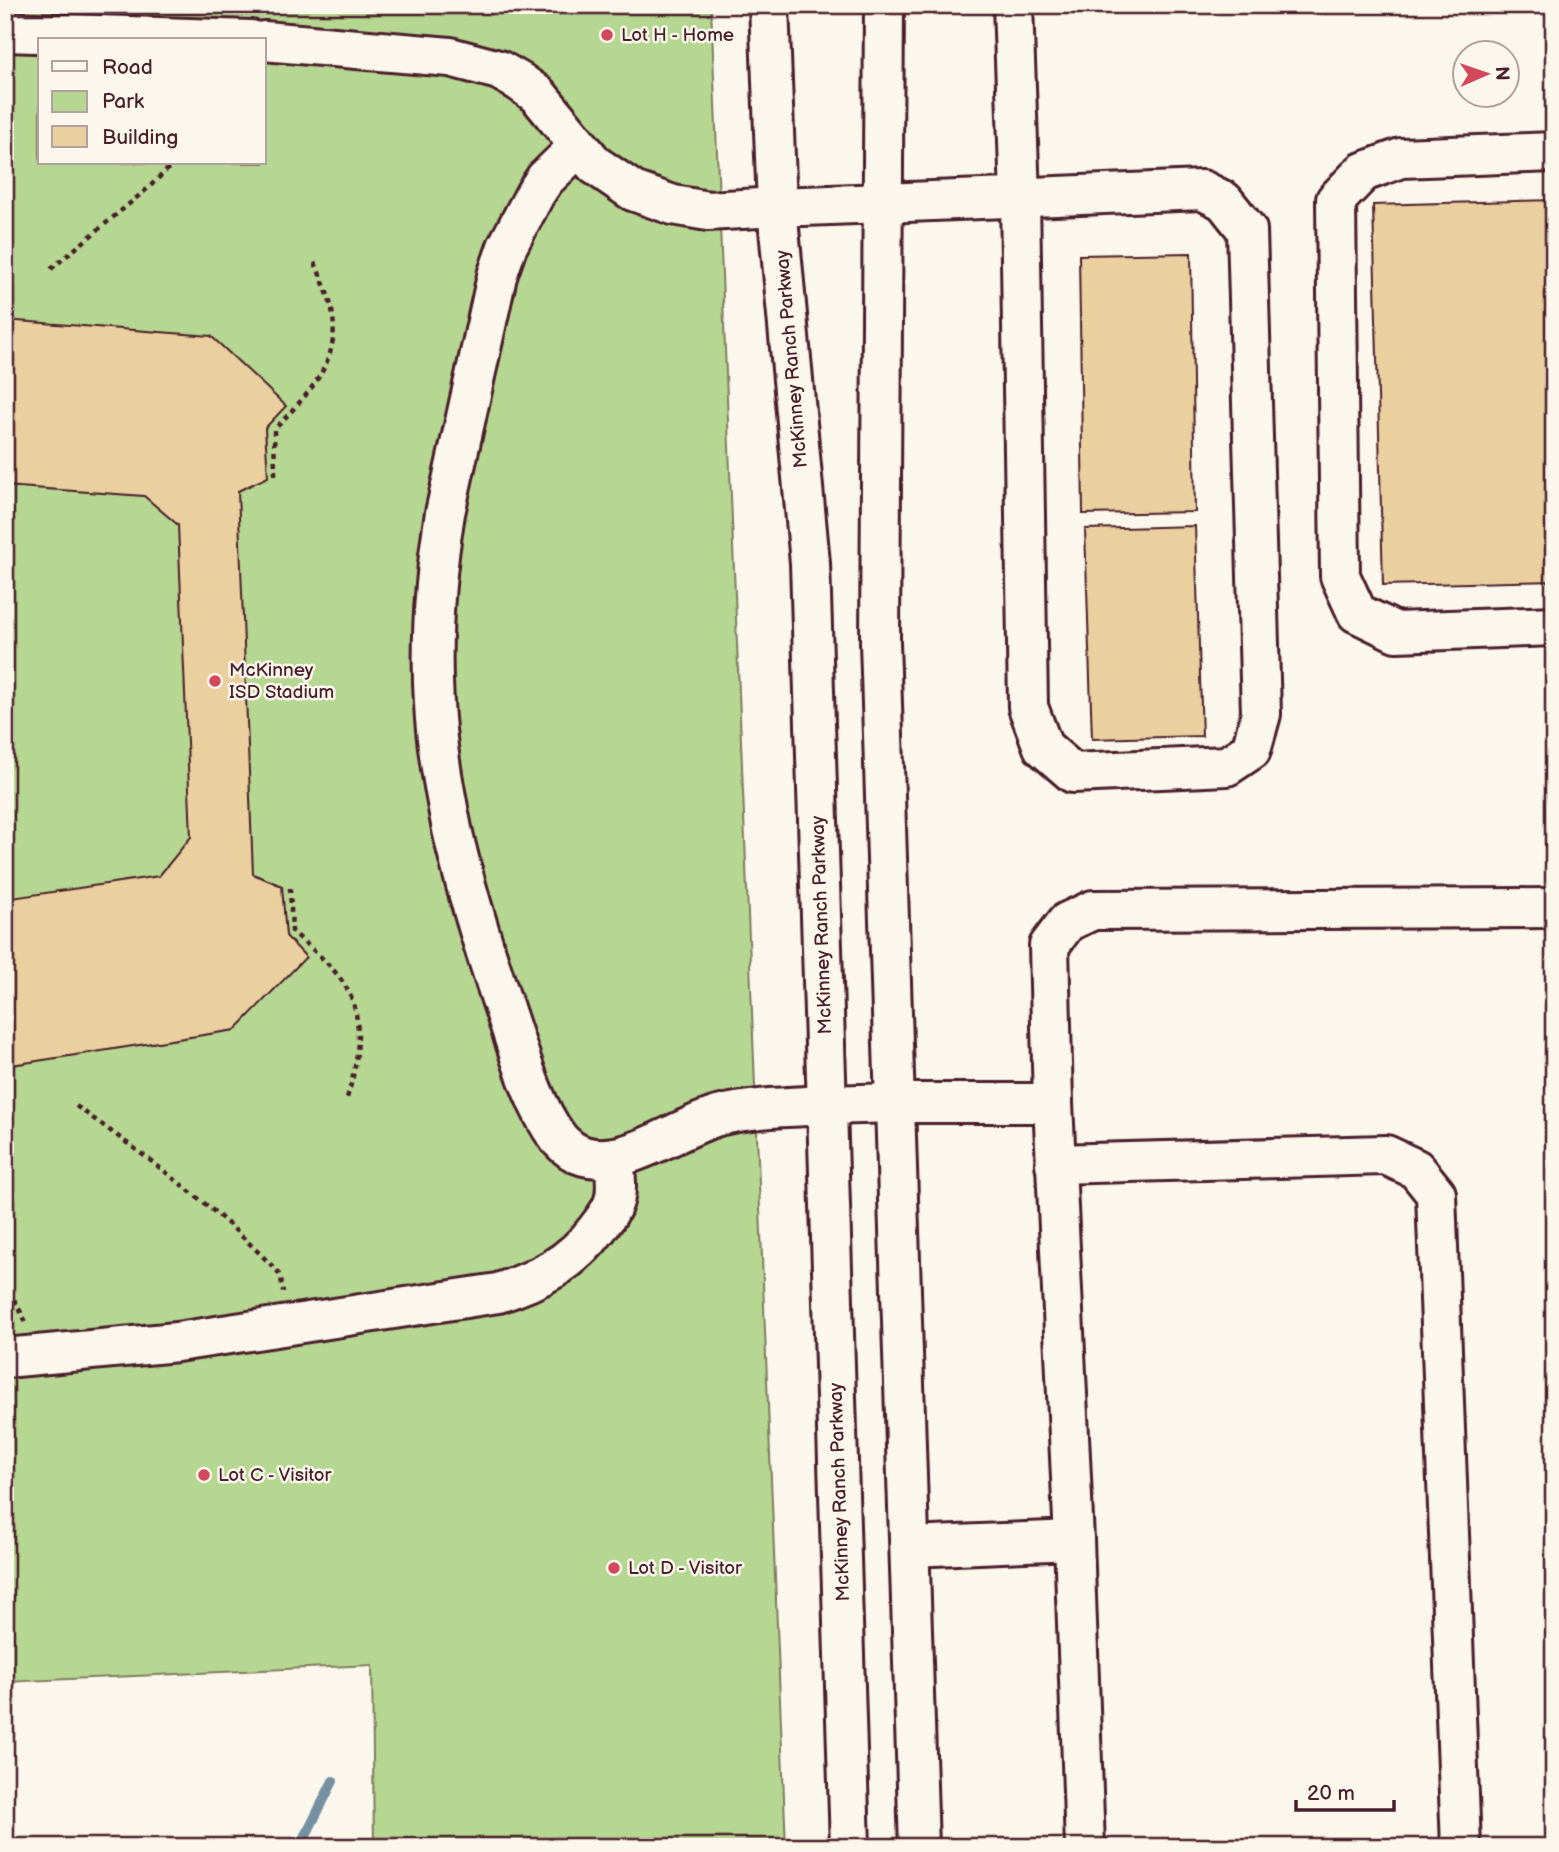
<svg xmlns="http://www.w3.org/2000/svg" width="1559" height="1852" viewBox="0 0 1559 1852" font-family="'Balsamiq Sans',sans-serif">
<rect width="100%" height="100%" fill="#fbf7ec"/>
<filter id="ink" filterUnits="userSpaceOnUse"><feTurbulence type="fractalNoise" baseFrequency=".0143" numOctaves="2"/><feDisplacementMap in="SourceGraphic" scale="14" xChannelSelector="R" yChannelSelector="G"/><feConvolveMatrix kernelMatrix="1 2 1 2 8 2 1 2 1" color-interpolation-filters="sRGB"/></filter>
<g filter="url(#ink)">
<path fill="#b5d791" stroke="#807b5e" stroke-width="2" fill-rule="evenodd" d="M5,5h706l75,1842h-412l-2,-182 -367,17zM40,40h224v123h-224z"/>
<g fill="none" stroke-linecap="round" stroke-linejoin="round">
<polyline stroke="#7590a2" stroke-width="10" points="300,1847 333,1781"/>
</g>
<g fill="#eacf9f" stroke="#4a1f2b" stroke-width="2">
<polygon points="1554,200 1554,581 1383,585 1373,205"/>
<polygon points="1191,253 1195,512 1083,514 1079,255"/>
<polygon points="5,320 211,336 286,406 265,428 268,477 238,491 253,874 282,886 286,936 306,957 235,1030 5,1066 5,899 159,876 191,837 178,525 144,496 5,486"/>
<polygon points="1195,526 1202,736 1092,739 1085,529"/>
</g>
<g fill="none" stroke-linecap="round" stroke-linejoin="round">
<defs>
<g id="minor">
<polyline points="5,32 251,40"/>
<polyline points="264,41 450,57 499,70 520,82 538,95 595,165 633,191 673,205 708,211 777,207"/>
<path d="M578,147l-33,32 -10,15 -28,53 -10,29 -52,237c-10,62 -15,127 -11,190 2,42 10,85 18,126 14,64 34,126 55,188 14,41 25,85 51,121 7,8 15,15 26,18 43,12 92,-28 134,-40 35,-9 74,-9 110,-11"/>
<polyline points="1554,152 1401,158 1363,172 1336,200 1340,576 1357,613 1396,632 1554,626"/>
<polyline points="883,203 1202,190 1224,201 1247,230 1261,714 1251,750 1227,766 1073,773 1043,747 1028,707 1020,197 1013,5"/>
<polyline points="895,1103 1053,1103"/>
<polyline points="1055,1164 1386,1155 1416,1169 1436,1194 1461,1847"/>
<path d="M5,1358l172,-16 321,-49c40,-13 73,-29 99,-64 6,-8 14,-17 17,-28 4,-13 1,-29 0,-43"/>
<polyline points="910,1547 1074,1540"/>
<polyline points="1085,1847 1074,1540 1053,1103 1049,946 1067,922 1093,910 1554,908"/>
</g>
<g id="major">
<polyline points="769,5 777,207 810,563 850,1847"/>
<polyline points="884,5 880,642 919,1847"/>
<polyline points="777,207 883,203"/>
<polyline points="828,1105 895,1103"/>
</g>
</defs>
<use href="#minor" stroke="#4a1f2b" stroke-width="44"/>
<use href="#major" stroke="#4a1f2b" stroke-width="44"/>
<g stroke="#4a1f2b" stroke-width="4.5" stroke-dasharray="5 5" stroke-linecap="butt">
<polyline points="51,269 147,189 174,163"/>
<path d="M275,475l-1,-45c30,-33 65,-63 59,-113 -2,-19 -12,-39 -19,-57"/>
<path d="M290,888l2,43c17,16 37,31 50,50 25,34 16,83 4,120"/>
<path d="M76,1106c71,51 140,101 201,165l4,7 2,14"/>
<polyline points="5,1282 26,1322"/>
</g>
<use href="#minor" stroke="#fbf7ec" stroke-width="38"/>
<use href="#major" stroke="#fbf7ec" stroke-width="38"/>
</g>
</g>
<g fill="#d1495b" stroke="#fbf7ec" stroke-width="2.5">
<circle cx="607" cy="35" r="7"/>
<circle cx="215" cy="681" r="7"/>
<circle cx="204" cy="1475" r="7"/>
<circle cx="614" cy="1568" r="7"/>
</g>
<g text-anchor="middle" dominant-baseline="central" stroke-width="5" stroke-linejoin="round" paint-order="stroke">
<g font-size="19" fill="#4a1f2b" stroke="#fbf7ec" text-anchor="start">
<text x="621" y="35">Lot H - Home</text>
<text x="229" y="670">McKinney<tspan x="229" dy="22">ISD Stadium</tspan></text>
<text x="218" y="1475">Lot C - Visitor</text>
<text x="628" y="1568">Lot D - Visitor</text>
</g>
<g font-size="19" fill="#4a1f2b" stroke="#fbf7ec">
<text transform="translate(792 359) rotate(-95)">McKinney Ranch Parkway</text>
<text transform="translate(822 925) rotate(-92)">McKinney Ranch Parkway</text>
<text transform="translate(840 1492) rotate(-92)">McKinney Ranch Parkway</text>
</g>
</g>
<rect width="1559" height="1852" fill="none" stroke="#fbf7ec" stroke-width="28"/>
<rect x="14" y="14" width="1531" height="1824" fill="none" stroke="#4a1f2b" stroke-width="2.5" filter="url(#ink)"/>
<rect x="38" y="38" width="228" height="126" fill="#fbf7ec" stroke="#b4a19f" stroke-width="2"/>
<rect x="52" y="61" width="35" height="10" fill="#fbf7ec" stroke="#b4a19f" stroke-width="2"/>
<text x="102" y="74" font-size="21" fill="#4a1f2b">Road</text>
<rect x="52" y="91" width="35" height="21" fill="#b5d791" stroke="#b4a19f" stroke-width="2"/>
<text x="102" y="108" font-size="21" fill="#4a1f2b">Park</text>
<rect x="52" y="126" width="35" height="21" fill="#eacf9f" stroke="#b4a19f" stroke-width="2"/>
<text x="102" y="144" font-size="21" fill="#4a1f2b">Building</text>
<g transform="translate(1486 74) rotate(88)"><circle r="33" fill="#fbf7ec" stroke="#b4a19f" stroke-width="2"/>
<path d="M0-5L12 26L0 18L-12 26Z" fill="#d1495b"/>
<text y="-10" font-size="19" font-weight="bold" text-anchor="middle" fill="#4a1f2b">N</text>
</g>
<path d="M1296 1800v10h98v-10" fill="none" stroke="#4a1f2b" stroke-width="3.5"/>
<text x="1307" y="1800" font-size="21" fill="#4a1f2b" stroke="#fbf7ec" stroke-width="5" paint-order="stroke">20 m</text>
</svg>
